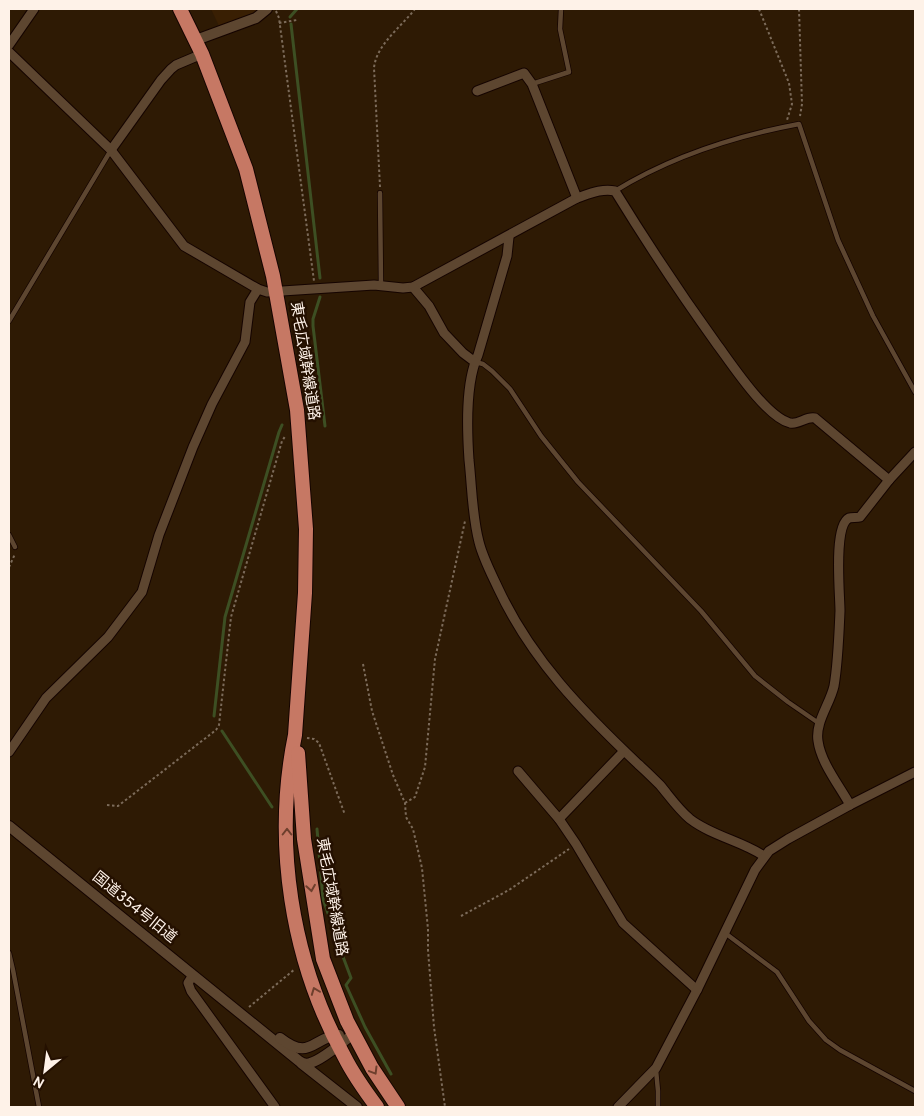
<svg xmlns="http://www.w3.org/2000/svg" width="924" height="1116" viewBox="0 0 924 1116" font-family="Overpass,'Noto Sans JP',sans-serif">
<rect width="100%" height="100%" fill="#2e1a04"/>
<polygon fill="#391f03" points="211,9 260,9 257,12 219,26"/>
<g fill="none" stroke-linecap="round" stroke-linejoin="round">
<g stroke="#3d4f23" stroke-width="3">
<polyline points="290,17 297,9"/>
<polyline points="291,24 320,278"/>
<polyline points="320,297 313,319 313,326 325,426"/>
<polyline points="214,716 225,617 279,432 282,425"/>
<polyline points="222,731 272,807"/>
<polyline points="317,829 323,899 337,939"/>
<polyline points="339,946 351,978 346,985 365,1027 391,1074"/>
</g>
<defs>
<g id="service">
<polyline points="532,84 569,72 560,29 561,9"/>
<path d="M615,191c55,-34 120,-55 184,-67l39,116 35,76 42,76"/>
<polyline points="380,193 381,285"/>
<polyline points="9,321 111,150"/>
<polyline points="475,362 483,364 492,371 510,389 541,436 578,482 701,611 755,676 788,702 820,724"/>
<polyline points="9,535 15,547"/>
<polyline points="725,933 777,972 809,1021 826,1040 840,1050 915,1091"/>
<polyline points="9,953 13,970 39,1107"/>
<polyline points="656,1070 658,1091 658,1107"/>
</g>
<g id="minor">
<polyline points="9,45 34,9"/>
<path d="M9,52l102,98 73,96 74,43 9,3 107,-7 29,3 10,-1 164,-89c12,-4 25,-10 38,-7 32,52 65,102 101,152 15,20 50,74 74,80 9,2 16,-7 25,-5l74,62"/>
<polyline points="477,91 524,73 532,84 577,198"/>
<polyline points="111,150 161,80 171,69 176,65 202,54"/>
<path d="M509,237l-2,19 -29,99c-13,28 -11,75 -9,105 3,27 3,55 10,82 4,16 12,31 19,46 33,71 84,123 140,176 8,7 15,14 22,21 10,12 18,24 30,34 22,17 52,22 74,37"/>
<polyline points="413,287 429,306 444,333 463,353 475,362"/>
<polyline points="9,752 46,698 108,637 142,592 159,535 193,447 212,404 245,342 250,302 258,289"/>
<polyline points="518,771 559,819 576,844 623,923 697,990"/>
<path d="M850,805c-11,-20 -29,-42 -32,-64 -3,-19 12,-37 16,-55 4,-23 5,-52 6,-75 0,-17 -7,-85 9,-93 3,-1 8,0 11,-1l29,-37 26,-28"/>
<polyline points="559,819 624,751"/>
<polyline points="193,975 188,983 191,991 275,1107"/>
<polyline points="618,1107 656,1068 697,990 755,870 769,851 788,839 850,805 915,772"/>
</g>
<g id="tertiary">
<polyline points="196,40 256,18 267,9"/>
<path d="M9,826l290,235c3,2 7,4 11,2 12,-3 33,-21 43,-29"/>
<path d="M280,1038c31,24 32,-1 59,-3"/>
<polyline points="301,1063 357,1107"/>
</g>
<g id="trunk">
<path d="M180,9l22,45 44,115 27,107 24,134 9,119 -1,64 -10,142c-22,107 -4,225 49,321 9,18 21,35 33,51"/>
<polyline points="298,753 304,839 323,959 347,1021 372,1068 398,1107"/>
</g>
</defs>
<use href="#service" stroke="#150400" stroke-width="6"/>
<use href="#minor" stroke="#150400" stroke-width="11"/>
<use href="#tertiary" stroke="#150400" stroke-width="12"/>
<use href="#trunk" stroke="#150400" stroke-width="16"/>
<g stroke="#7c6b5a" stroke-width="2" stroke-dasharray="2.5 2.5" stroke-linecap="butt">
<polyline points="759,9 789,83 792,104 787,120"/>
<polyline points="799,9 802,104 800,116"/>
<polyline points="276,11 279,18 314,281"/>
<polyline points="279,23 297,20"/>
<path d="M380,187l-6,-119c2,-23 27,-41 41,-59"/>
<polyline points="9,567 15,554"/>
<polyline points="363,664 372,711 393,775 405,803 406,817 413,829 422,868 428,929 428,950 434,1027 445,1107"/>
<polyline points="307,738 314,739 319,743 345,815"/>
<polyline points="405,803 415,797 425,767 435,659 465,521"/>
<polyline points="107,805 118,806 216,730 219,725 231,617 282,441 286,435"/>
<polyline points="461,916 509,890 569,849"/>
<polyline points="249,1007 295,969"/>
</g>
<use href="#service" stroke="#5d4630" stroke-width="4.5"/>
<use href="#minor" stroke="#5d4630" stroke-width="9"/>
<use href="#tertiary" stroke="#5d4630" stroke-width="10"/>
<use href="#trunk" stroke="#c67864" stroke-width="14"/>
</g>
<defs><path id="oneway-chevron" d="M-2-3.5L2.5 0L-2 3.5" fill="none" stroke-width="1.6" stroke-linecap="round" stroke-linejoin="round" transform="scale(1.25)"/></defs>
<g stroke="#6d3f2d">
<use href="#oneway-chevron" transform="translate(287 832) rotate(-90)"/>
<use href="#oneway-chevron" transform="translate(311 888) rotate(81)"/>
<use href="#oneway-chevron" transform="translate(315 991) rotate(-111)"/>
<use href="#oneway-chevron" transform="translate(374 1071) rotate(59)"/>
</g>
<g text-anchor="middle" dominant-baseline="central" stroke-width="5" stroke-linejoin="round" paint-order="stroke">
<g font-size="15" fill="#fef2e8" stroke="#241000">
<text transform="translate(304 361) rotate(81)">東毛広域幹線道路</text>
<text transform="translate(331 897) rotate(80)">東毛広域幹線道路</text>
<text transform="translate(134 908) rotate(39)">国道354号旧道</text>
</g>
</g>
<rect width="924" height="1116" fill="none" stroke="#fef2e8" stroke-width="20"/>
<g transform="translate(45 1071) rotate(209)" stroke="#241000" stroke-width="4" paint-order="stroke">
<path d="M0-4L9 19L0 12L-9 19Z" fill="#fef2e8"/>
<text y="-8" font-size="14" font-weight="bold" text-anchor="middle" fill="#fef2e8">N</text>
</g>
</svg>
